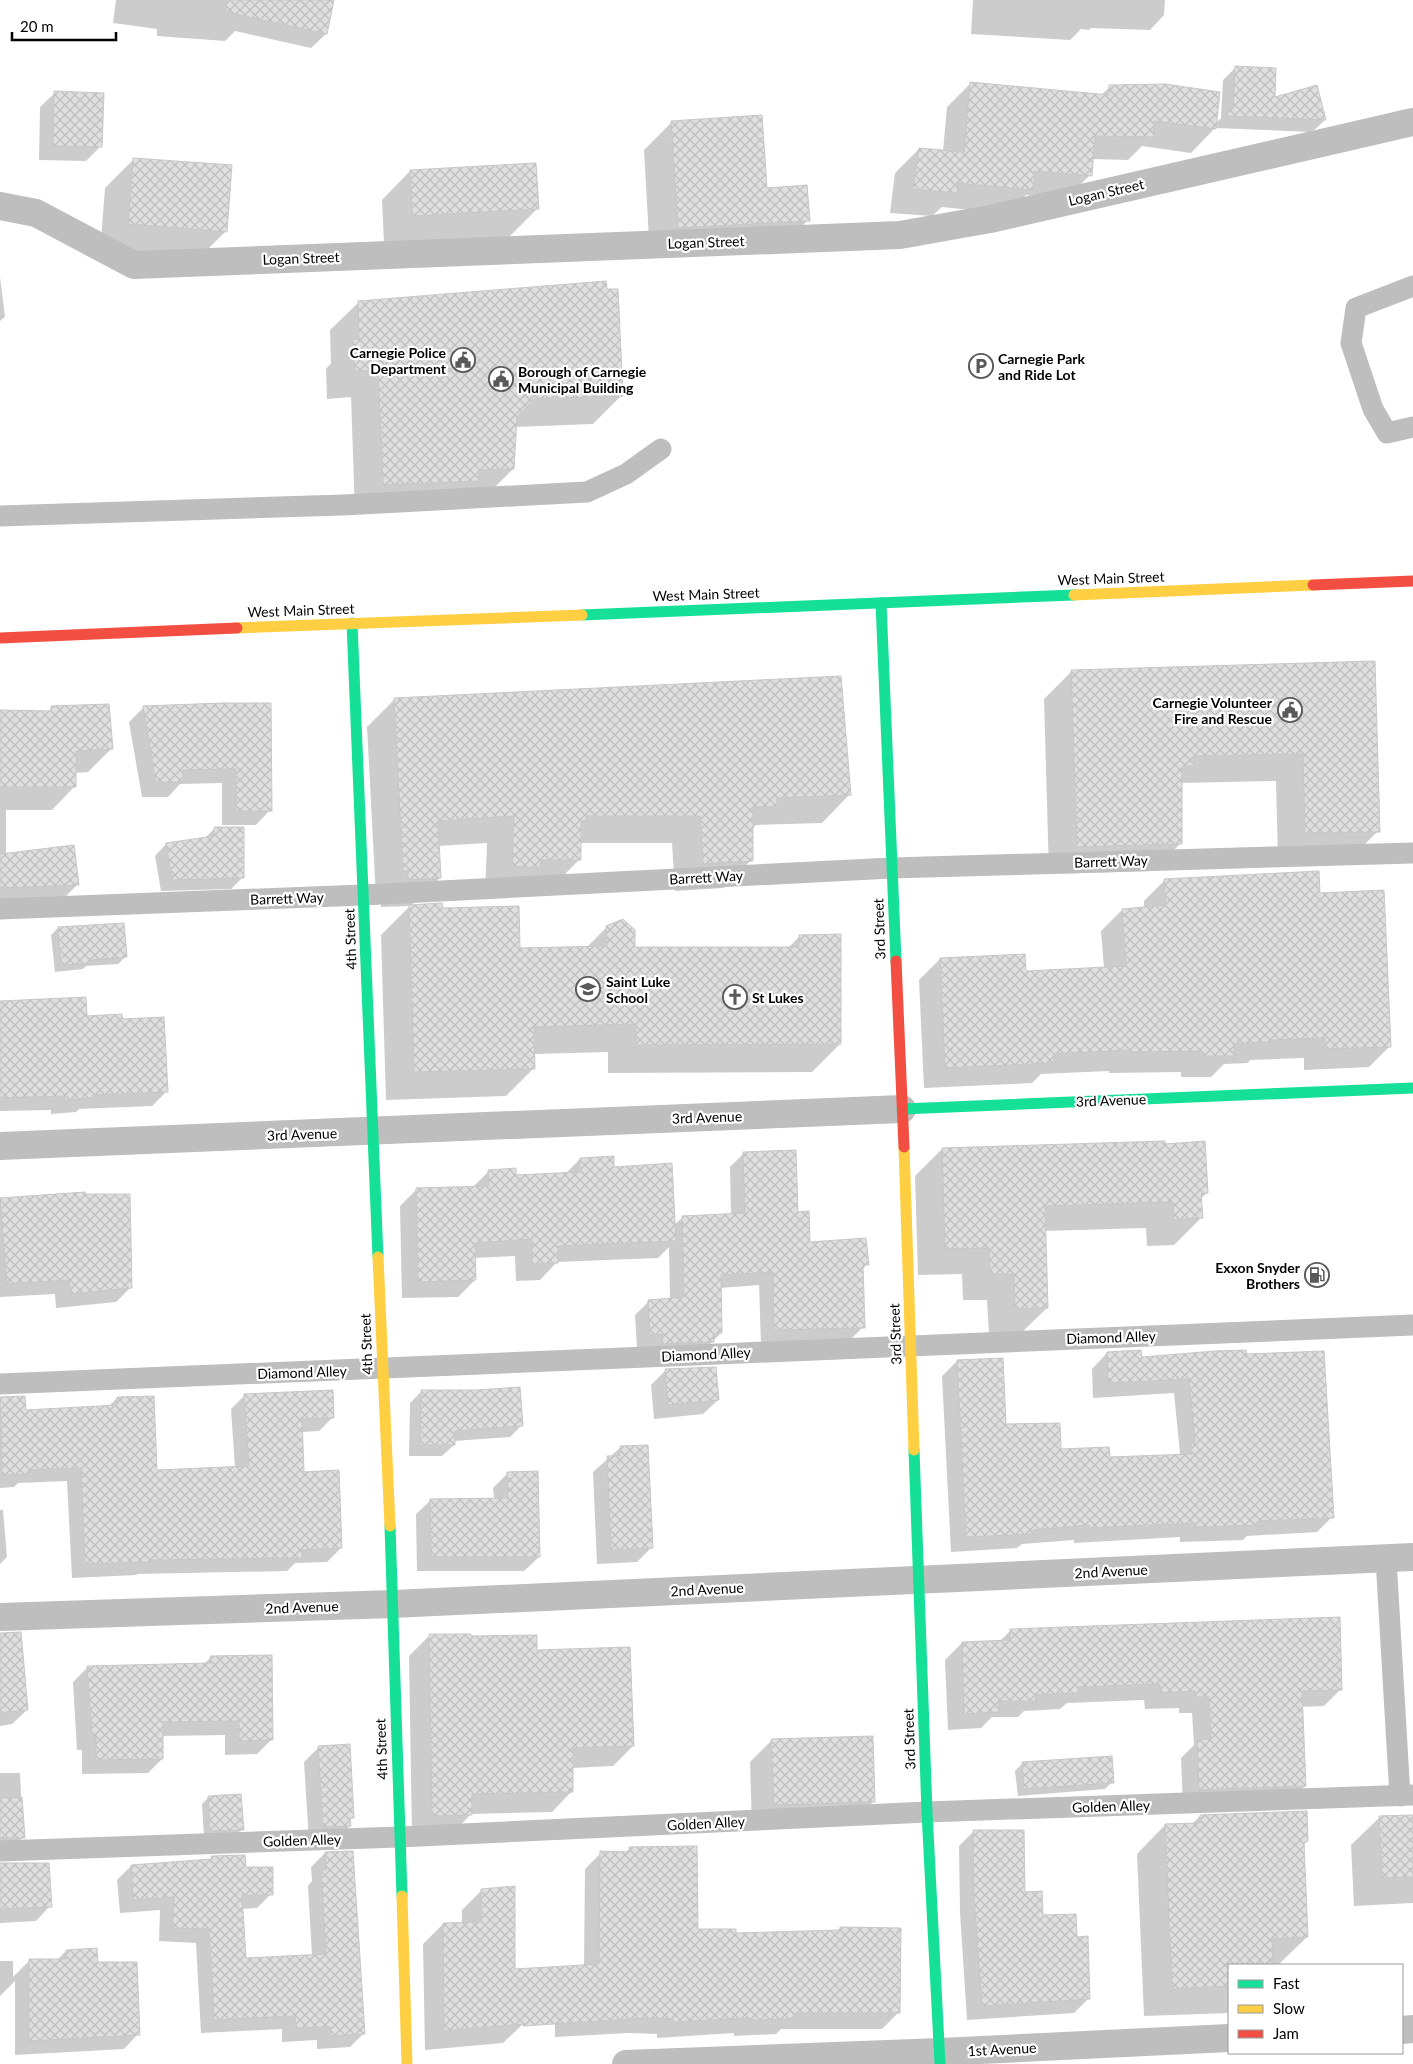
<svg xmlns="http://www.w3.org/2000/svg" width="1413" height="2064" viewBox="0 0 1413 2064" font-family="Lato,sans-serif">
<defs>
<pattern id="building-cross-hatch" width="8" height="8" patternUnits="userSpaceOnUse" patternTransform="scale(1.25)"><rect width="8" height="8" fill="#dfdfdf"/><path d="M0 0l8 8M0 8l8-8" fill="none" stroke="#bebebe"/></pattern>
</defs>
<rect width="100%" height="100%" fill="#fff"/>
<g fill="#0003">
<polygon points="116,0 333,0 326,34 311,48 235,31 225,41 157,36 157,29 113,23"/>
<polygon points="973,0 1165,0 1164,15 1150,30 1091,28 1089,30 1081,29 1070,40 971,34"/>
<polygon points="1236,67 1274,99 1325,120 1312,132 1215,128 1191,153 1142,146 1128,160 1092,159 1090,175 1066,199 1026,195 1008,214 942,207 932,216 890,213 895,173 919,149 943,151 947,107 971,83 1101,95 1110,87 1215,124 1221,118 1223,80"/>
<polygon points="55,93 101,146 86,161 39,160 40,107"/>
<polygon points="672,122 766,189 808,220 780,248 650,256 644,150"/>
<polygon points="134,159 226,231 197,260 100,252 105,188"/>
<polygon points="410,171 537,209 509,237 384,244 382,200"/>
<polygon points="0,277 5,317 0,321"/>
<polygon points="359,302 622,395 593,424 515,427 513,469 485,497 355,513 351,397 327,399 326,369 331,363 330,330"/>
<polygon points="1374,663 1378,831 1350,859 1278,861 1276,781 1181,783 1181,843 1153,871 1049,874 1044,699 1072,671"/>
<polygon points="395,699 849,795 822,823 756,825 751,830 751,860 724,888 675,891 672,843 580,843 580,859 552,887 485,894 487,843 438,846 440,878 411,906 441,910 519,950 586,948 607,927 633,949 788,948 800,936 840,1044 812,1072 608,1073 608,1052 534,1054 534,1068 506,1096 386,1100 381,935 410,906 381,907 381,898 376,898 367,727"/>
<polygon points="270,704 270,810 256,825 222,825 222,783 180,784 168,797 142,797 129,722 144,707"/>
<polygon points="52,708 111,749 88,772 75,773 75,786 52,810 6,810 6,854 77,885 54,908 0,910 0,711 47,712"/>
<polygon points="215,828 243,877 231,889 161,891 155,856 166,844 204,839"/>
<polygon points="1165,880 1319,894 1390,1046 1369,1067 1304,1070 1304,1058 1250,1060 1248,1063 1224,1064 1211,1077 1181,1077 1181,1072 1109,1073 1109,1071 1041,1074 1032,1083 924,1088 919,980 940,959 1025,972 1104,968 1101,931 1122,910 1144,908 1144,901"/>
<polygon points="58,928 125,957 118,964 86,966 83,969 55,972 51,935"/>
<polygon points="0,1002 86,1017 167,1091 152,1106 79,1109 76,1112 51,1114 51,1110 0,1111"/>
<polygon points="1164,1145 1207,1193 1200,1199 1201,1218 1174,1245 1147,1246 1146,1228 1044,1231 1047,1308 1020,1334 989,1335 987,1300 963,1300 962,1274 918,1275 915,1176 942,1149"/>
<polygon points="744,1153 797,1213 808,1243 867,1264 862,1270 863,1327 849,1341 761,1344 759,1285 720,1288 721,1333 699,1355 637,1348 635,1315 649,1301 670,1300 669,1247 658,1258 557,1262 540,1280 516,1281 515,1256 474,1258 475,1280 458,1297 402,1298 400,1206 417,1189 472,1188 489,1171 515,1177 565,1174 580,1159 613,1168 674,1225 683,1217 731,1215 730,1167"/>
<polygon points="84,1193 130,1288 116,1302 56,1308 55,1294 0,1297 0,1199"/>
<polygon points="1215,1352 1332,1517 1317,1532 1247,1536 1243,1540 1180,1542 1180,1537 1074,1543 1074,1540 1022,1544 1017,1548 951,1552 942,1376 957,1361 1005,1425 1060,1450 1108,1459 1180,1454 1174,1393 1093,1398 1092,1369 1107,1353 1140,1359"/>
<polygon points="666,1370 718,1400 703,1414 654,1419 651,1385"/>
<polygon points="422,1391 522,1425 510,1437 454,1441 454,1445 442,1456 409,1456 410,1403"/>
<polygon points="245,1395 333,1417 319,1431 301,1432 303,1473 341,1548 327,1562 295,1563 287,1571 138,1574 136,1575 72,1578 67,1481 18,1483 14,1487 0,1488 0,1398 24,1398 25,1411 108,1407 117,1398 156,1471 235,1468 231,1409"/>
<polygon points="621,1447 652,1547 637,1562 597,1564 593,1472"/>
<polygon points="508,1473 539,1557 524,1571 417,1571 416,1514 431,1500 494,1499 493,1488"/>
<polygon points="0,1510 3,1510 7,1557 0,1564"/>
<polygon points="1010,1631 1341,1689 1324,1706 1301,1707 1305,1786 1288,1802 1183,1806 1181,1758 1194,1745 1192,1713 1179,1713 1179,1708 1145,1709 1144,1700 1067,1703 1060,1709 1024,1711 1018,1717 992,1717 981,1728 948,1730 945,1660 962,1643 1000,1641"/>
<polygon points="430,1635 470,1638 536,1652 633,1746 613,1766 572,1768 572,1791 552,1812 471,1814 451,1835 412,1836 409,1656"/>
<polygon points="211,1657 271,1740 257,1754 225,1755 225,1735 162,1736 162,1759 148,1773 82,1774 82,1750 77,1750 73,1682 88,1667 204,1664"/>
<polygon points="0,1658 27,1710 12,1724 0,1726"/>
<polygon points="772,1740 874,1801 852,1823 752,1826 750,1762"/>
<polygon points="319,1747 353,1817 349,1821 350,1826 335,1840 309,1841 304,1762"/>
<polygon points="1022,1764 1112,1782 1105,1789 1018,1796 1015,1771"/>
<polygon points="0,1773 20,1773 23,1837 9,1852 0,1852"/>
<polygon points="209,1797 242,1829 235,1836 204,1838 202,1804"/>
<polygon points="1200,1816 1307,1841 1303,1845 1307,1937 1278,1965 1229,1965 1229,2013 1144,2016 1137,1854 1165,1825 1192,1824"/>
<polygon points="1413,1816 1413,1903 1354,1906 1351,1845 1380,1817"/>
<polygon points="974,1831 1042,1917 1076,1938 1089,1998 1074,2013 967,2020 960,1913 959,1846"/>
<polygon points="630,1848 696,1930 735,1935 837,1932 840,1928 898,2013 882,2029 781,2029 776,2034 734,2036 734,2033 657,2038 657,2034 629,2033 555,2037 555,1983 584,1966 585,1869 601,1853 625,1853"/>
<polygon points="325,1853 364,2033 350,2047 317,2049 317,2040 282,2042 282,2029 201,2033 196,1943 159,1941 160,1910 120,1913 117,1880 131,1866 209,1861 212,1857 245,1868 271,1894 257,1908 242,1909 244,1960 312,1956 308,1886 312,1881 311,1867"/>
<polygon points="0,1865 50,1906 36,1921 0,1923"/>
<polygon points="482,1890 514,1970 523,2024 503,2043 425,2050 423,1944 443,1924 462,1924 462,1910"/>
<polygon points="66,1951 97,1964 138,2034 124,2049 15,2055 15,1981 0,1996 0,1961 13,1961 13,1977 30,1960 57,1960"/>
</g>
<g fill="url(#building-cross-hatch)" stroke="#c7c7c7">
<polygon points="227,0 334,0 327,34 226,12"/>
<polygon points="1235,66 1276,68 1275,97 1317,85 1326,120 1228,116 1227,110 1233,109"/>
<polygon points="970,82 1109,95 1109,85 1165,84 1220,92 1216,129 1154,121 1153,137 1095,136 1092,176 1035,171 1033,190 958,183 957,193 913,189 919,148 964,152"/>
<polygon points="54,91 104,93 102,147 53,146"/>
<polygon points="762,115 767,188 807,185 810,221 678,228 671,121"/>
<polygon points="133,158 232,165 227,232 128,224"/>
<polygon points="536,163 539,209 412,216 410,170"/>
<polygon points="606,281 607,289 618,289 623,396 534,399 517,417 514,469 479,470 479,481 383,485 378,370 355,371 353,339 359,340 358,301"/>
<polygon points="1375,661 1380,832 1305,833 1303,754 1193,756 1194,766 1182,766 1182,844 1077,847 1071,670"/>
<polygon points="841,676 851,795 777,798 777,806 753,807 753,861 703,864 700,816 586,816 586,821 581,821 581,860 541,860 540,868 512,866 514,816 438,821 441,878 408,880 408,871 403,871 394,698"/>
<polygon points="223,703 271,703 272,811 236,811 236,769 183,770 183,782 156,783 143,706"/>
<polygon points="109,704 113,749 76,751 76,787 0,787 0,710 51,711 51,706"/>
<polygon points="214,827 244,827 244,878 172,880 166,843 214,836"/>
<polygon points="74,845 79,885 0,888 0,854"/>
<polygon points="1319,871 1320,893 1384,890 1391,1047 1325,1049 1325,1038 1270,1040 1270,1042 1234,1044 1234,1056 1202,1056 1202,1051 1130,1052 1130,1050 1054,1054 1054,1063 945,1068 940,958 1025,954 1026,971 1126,966 1122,909 1166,905 1164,879"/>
<polygon points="442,903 443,908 519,906 520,948 607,946 606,926 623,919 635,930 635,947 799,947 799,935 841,934 841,1044 636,1045 636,1024 534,1027 535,1069 414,1072 409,905"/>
<polygon points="124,923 127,957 91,960 91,963 61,965 58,927"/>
<polygon points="86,997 87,1016 122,1014 123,1019 164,1017 168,1092 92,1095 92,1098 65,1100 65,1096 0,1098 0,1001"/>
<polygon points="1165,1141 1165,1144 1205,1141 1208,1193 1201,1194 1203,1218 1174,1220 1173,1202 1045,1206 1048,1308 1015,1309 1014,1274 990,1274 989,1248 945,1249 942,1148"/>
<polygon points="796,1150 798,1212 809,1211 810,1242 866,1238 869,1265 863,1265 865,1328 774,1330 773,1272 721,1275 722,1333 713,1334 714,1342 663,1344 662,1334 650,1335 648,1300 684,1297 682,1216 745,1213 743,1152"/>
<polygon points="614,1156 614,1167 672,1163 676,1241 558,1246 558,1263 532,1264 532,1239 475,1243 476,1280 418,1282 416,1188 489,1186 488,1170 516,1168 516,1175 580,1172 580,1158"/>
<polygon points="85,1192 85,1194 130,1194 132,1288 71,1294 69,1280 7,1284 0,1198"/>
<polygon points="1141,1350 1142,1357 1215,1351 1246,1350 1247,1354 1324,1351 1334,1518 1259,1521 1259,1525 1195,1527 1195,1523 1089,1528 1089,1525 1033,1530 1034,1534 966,1537 957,1360 1003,1358 1006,1424 1060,1423 1061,1449 1109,1447 1110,1457 1192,1454 1191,1442 1195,1442 1189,1379 1108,1383 1107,1352"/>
<polygon points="716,1367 719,1400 668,1405 665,1369"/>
<polygon points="520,1387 523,1426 455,1431 455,1445 420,1445 421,1390 476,1390"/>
<polygon points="333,1390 334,1418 302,1419 304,1472 339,1470 342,1548 302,1550 302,1558 151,1560 151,1562 85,1564 81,1468 29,1470 29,1474 2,1475 0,1397 25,1396 26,1410 117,1405 117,1397 154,1396 157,1470 249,1466 244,1394"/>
<polygon points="648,1445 653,1548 611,1550 607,1456 620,1456 620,1446"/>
<polygon points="538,1471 540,1557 431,1557 430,1499 508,1498 507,1472"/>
<polygon points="1340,1617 1342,1690 1302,1691 1306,1786 1199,1790 1197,1740 1211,1739 1209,1697 1195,1697 1195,1691 1161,1693 1160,1684 1078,1687 1078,1693 1035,1695 1036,1701 999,1701 999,1712 964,1714 962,1642 1010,1640 1010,1629"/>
<polygon points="21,1632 28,1710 0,1713 0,1633"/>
<polygon points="429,1634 471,1634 471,1636 537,1635 537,1650 630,1647 634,1746 573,1748 573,1792 472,1794 472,1815 432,1816"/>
<polygon points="272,1655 273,1740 239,1741 239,1721 163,1722 163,1759 96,1760 96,1736 92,1736 87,1666 211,1663 210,1656"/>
<polygon points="873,1736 875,1802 774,1805 771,1739"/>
<polygon points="350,1744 354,1818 350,1818 351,1826 323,1827 318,1746"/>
<polygon points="1112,1756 1114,1783 1024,1789 1022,1762"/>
<polygon points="241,1794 244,1830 210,1831 208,1796"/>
<polygon points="22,1797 25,1838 0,1838 0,1798"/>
<polygon points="1307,1811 1308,1841 1304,1842 1308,1937 1272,1939 1273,1965 1229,1965 1229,1986 1172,1989 1165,1824 1200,1823 1200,1815"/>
<polygon points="1413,1815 1413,1877 1382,1878 1379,1816"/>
<polygon points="973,1830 1024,1830 1025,1892 1042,1891 1043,1915 1076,1914 1077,1937 1088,1936 1090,1999 982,2006 974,1898"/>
<polygon points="697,1846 698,1929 736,1929 736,1933 840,1930 840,1927 901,1928 900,2013 793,2013 794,2019 750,2020 750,2018 673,2022 673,2019 646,2018 523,2026 523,2024 444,2031 443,1923 481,1922 481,1889 515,1886 515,1969 599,1964 600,1851 630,1852 629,1847"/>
<polygon points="353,1851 365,2034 331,2036 330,2027 296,2028 295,2016 214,2020 209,1929 172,1928 174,1897 133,1900 131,1865 212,1859 211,1856 245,1855 246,1867 273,1867 273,1895 242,1895 246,1958 326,1954 321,1870 326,1870 325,1852"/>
<polygon points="0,1863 49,1863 52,1907 0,1909"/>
<polygon points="97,1948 98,1962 137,1962 140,2035 29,2041 29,1959 66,1959 66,1950"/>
</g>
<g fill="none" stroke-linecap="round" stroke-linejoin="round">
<g stroke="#bebebe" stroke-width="21">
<polyline points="1413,286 1356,308 1351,343 1373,409 1387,433 1413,427"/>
<polyline points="0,516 343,505 587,492 626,474 661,449"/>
<polyline points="0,909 363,895 892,868 1413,853"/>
<path d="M0,1384c471,-18 942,-41 1413,-59"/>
<polyline points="1386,1559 1400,1796"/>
<polyline points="0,1851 399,1837 927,1812 1413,1795"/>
</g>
<g stroke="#bebebe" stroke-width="28">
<polyline points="0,206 36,213 134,265 900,235 990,219 1413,122"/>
<polyline points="0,1146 902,1109"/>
<polyline points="0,1617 393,1604 1413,1557"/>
<polyline points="1402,2030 1413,2029"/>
<polyline points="626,2064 940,2052 1229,2038"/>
</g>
<g stroke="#16e098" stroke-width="11">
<polyline points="881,603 896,961"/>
<polyline points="582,615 1074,595"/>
<polyline points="352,623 378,1257"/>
<polyline points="902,1109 1413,1088"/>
<polyline points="914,1450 927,1812 940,2064"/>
<polyline points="390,1526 402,1896"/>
</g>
<g stroke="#ffcf43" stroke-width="11">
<polyline points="1074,595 1313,585"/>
<polyline points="237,628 582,615"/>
<polyline points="904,1147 914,1450"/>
<polyline points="378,1257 390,1526"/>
<polyline points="402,1896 407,2064"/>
</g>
<g stroke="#f24e42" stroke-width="11">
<polyline points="1313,585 1413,581"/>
<polyline points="0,638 237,628"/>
<polyline points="896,961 904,1147"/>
</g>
</g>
<defs>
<symbol id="civic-ring" viewBox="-11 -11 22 22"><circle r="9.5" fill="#fff" stroke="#595959" stroke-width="1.5"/><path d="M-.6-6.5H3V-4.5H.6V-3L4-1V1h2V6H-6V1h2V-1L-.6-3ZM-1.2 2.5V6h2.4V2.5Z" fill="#595959"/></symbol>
<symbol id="parking-ring" viewBox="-11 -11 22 22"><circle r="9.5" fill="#fff" stroke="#595959" stroke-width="1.5"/><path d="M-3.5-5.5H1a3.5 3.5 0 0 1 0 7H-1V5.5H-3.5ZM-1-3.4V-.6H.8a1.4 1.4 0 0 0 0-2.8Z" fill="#595959"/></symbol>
<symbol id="school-ring" viewBox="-11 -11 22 22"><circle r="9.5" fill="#fff" stroke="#595959" stroke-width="1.5"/><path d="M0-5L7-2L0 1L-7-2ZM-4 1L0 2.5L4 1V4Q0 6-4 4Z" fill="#595959"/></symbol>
<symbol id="church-ring" viewBox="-11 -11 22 22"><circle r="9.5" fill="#fff" stroke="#595959" stroke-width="1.5"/><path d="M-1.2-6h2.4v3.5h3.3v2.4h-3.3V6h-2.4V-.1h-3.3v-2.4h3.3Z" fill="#595959"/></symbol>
<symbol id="fuel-ring" viewBox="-11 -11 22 22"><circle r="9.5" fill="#fff" stroke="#595959" stroke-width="1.5"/><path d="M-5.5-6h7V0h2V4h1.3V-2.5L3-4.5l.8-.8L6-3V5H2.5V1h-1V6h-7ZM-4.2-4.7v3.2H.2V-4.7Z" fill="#595959"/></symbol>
</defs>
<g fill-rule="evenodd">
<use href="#civic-ring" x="449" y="346" width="28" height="28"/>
<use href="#parking-ring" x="967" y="352" width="28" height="28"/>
<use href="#civic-ring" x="487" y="365" width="28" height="28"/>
<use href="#civic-ring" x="1276" y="696" width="28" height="28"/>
<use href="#school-ring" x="574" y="975" width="28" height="28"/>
<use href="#church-ring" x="721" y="983" width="28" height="28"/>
<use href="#fuel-ring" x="1303" y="1261" width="28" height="28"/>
</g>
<g text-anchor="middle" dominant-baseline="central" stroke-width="4.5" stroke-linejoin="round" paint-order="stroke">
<g font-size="14" fill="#000" stroke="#fff">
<text transform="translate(1106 192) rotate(-13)">Logan Street</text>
<text transform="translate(706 242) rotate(-2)">Logan Street</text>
<text transform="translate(301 258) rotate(-2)">Logan Street</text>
<text transform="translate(1111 578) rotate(-2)">West Main Street</text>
<text transform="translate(706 594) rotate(-2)">West Main Street</text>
<text transform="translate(301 610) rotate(-2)">West Main Street</text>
<text transform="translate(1111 861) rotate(-2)">Barrett Way</text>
<text transform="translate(706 877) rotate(-3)">Barrett Way</text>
<text transform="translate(287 898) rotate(-2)">Barrett Way</text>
<text transform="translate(879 929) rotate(-92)">3rd Street</text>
<text transform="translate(350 939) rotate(-92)">4th Street</text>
<text transform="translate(1111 1100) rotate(-2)">3rd Avenue</text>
<text transform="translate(707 1117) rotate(-2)">3rd Avenue</text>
<text transform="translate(302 1134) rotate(-2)">3rd Avenue</text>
<text transform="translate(895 1334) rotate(-92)">3rd Street</text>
<text transform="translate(1111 1337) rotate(-2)">Diamond Alley</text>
<text transform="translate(366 1344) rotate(-92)">4th Street</text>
<text transform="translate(706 1354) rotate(-3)">Diamond Alley</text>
<text transform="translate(302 1372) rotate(-2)">Diamond Alley</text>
<text transform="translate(1111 1571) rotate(-3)">2nd Avenue</text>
<text transform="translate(707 1589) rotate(-3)">2nd Avenue</text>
<text transform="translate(302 1607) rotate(-2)">2nd Avenue</text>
<text transform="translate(909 1739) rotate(-92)">3rd Street</text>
<text transform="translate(381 1749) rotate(-92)">4th Street</text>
<text transform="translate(1111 1806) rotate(-2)">Golden Alley</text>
<text transform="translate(706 1823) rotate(-3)">Golden Alley</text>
<text transform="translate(302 1840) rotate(-2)">Golden Alley</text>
<text transform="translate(1002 2049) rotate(-3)">1st Avenue</text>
</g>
<g font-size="14" font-weight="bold" fill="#000" stroke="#fff" text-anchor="start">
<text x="446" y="352" text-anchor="end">Carnegie Police<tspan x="446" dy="16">Department</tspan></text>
<text x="998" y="358">Carnegie Park<tspan x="998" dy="16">and Ride Lot</tspan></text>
<text x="518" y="371">Borough of Carnegie<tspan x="518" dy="16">Municipal Building</tspan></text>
<text x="1272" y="702" text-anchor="end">Carnegie Volunteer<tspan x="1272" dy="16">Fire and Rescue</tspan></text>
<text x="606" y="981">Saint Luke<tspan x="606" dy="16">School</tspan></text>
<text x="752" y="997">St Lukes</text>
<text x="1300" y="1267" text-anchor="end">Exxon Snyder<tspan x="1300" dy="16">Brothers</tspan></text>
</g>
</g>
<rect x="1228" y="1964" width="175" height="90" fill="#ffffff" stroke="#999999"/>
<rect x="1238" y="1980" width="25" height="8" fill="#16e098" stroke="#999999"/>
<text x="1273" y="1989" font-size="15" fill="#000000">Fast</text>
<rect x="1238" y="2005" width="25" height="8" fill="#ffcf43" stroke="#999999"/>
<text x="1273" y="2014" font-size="15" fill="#000000">Slow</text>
<rect x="1238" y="2030" width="25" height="8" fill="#f24e42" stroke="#999999"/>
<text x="1273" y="2039" font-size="15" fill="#000000">Jam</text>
<path d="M12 32v8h104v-8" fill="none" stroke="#000000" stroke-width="2.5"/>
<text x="20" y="32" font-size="15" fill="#000000" stroke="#ffffff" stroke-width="4" paint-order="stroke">20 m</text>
</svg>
